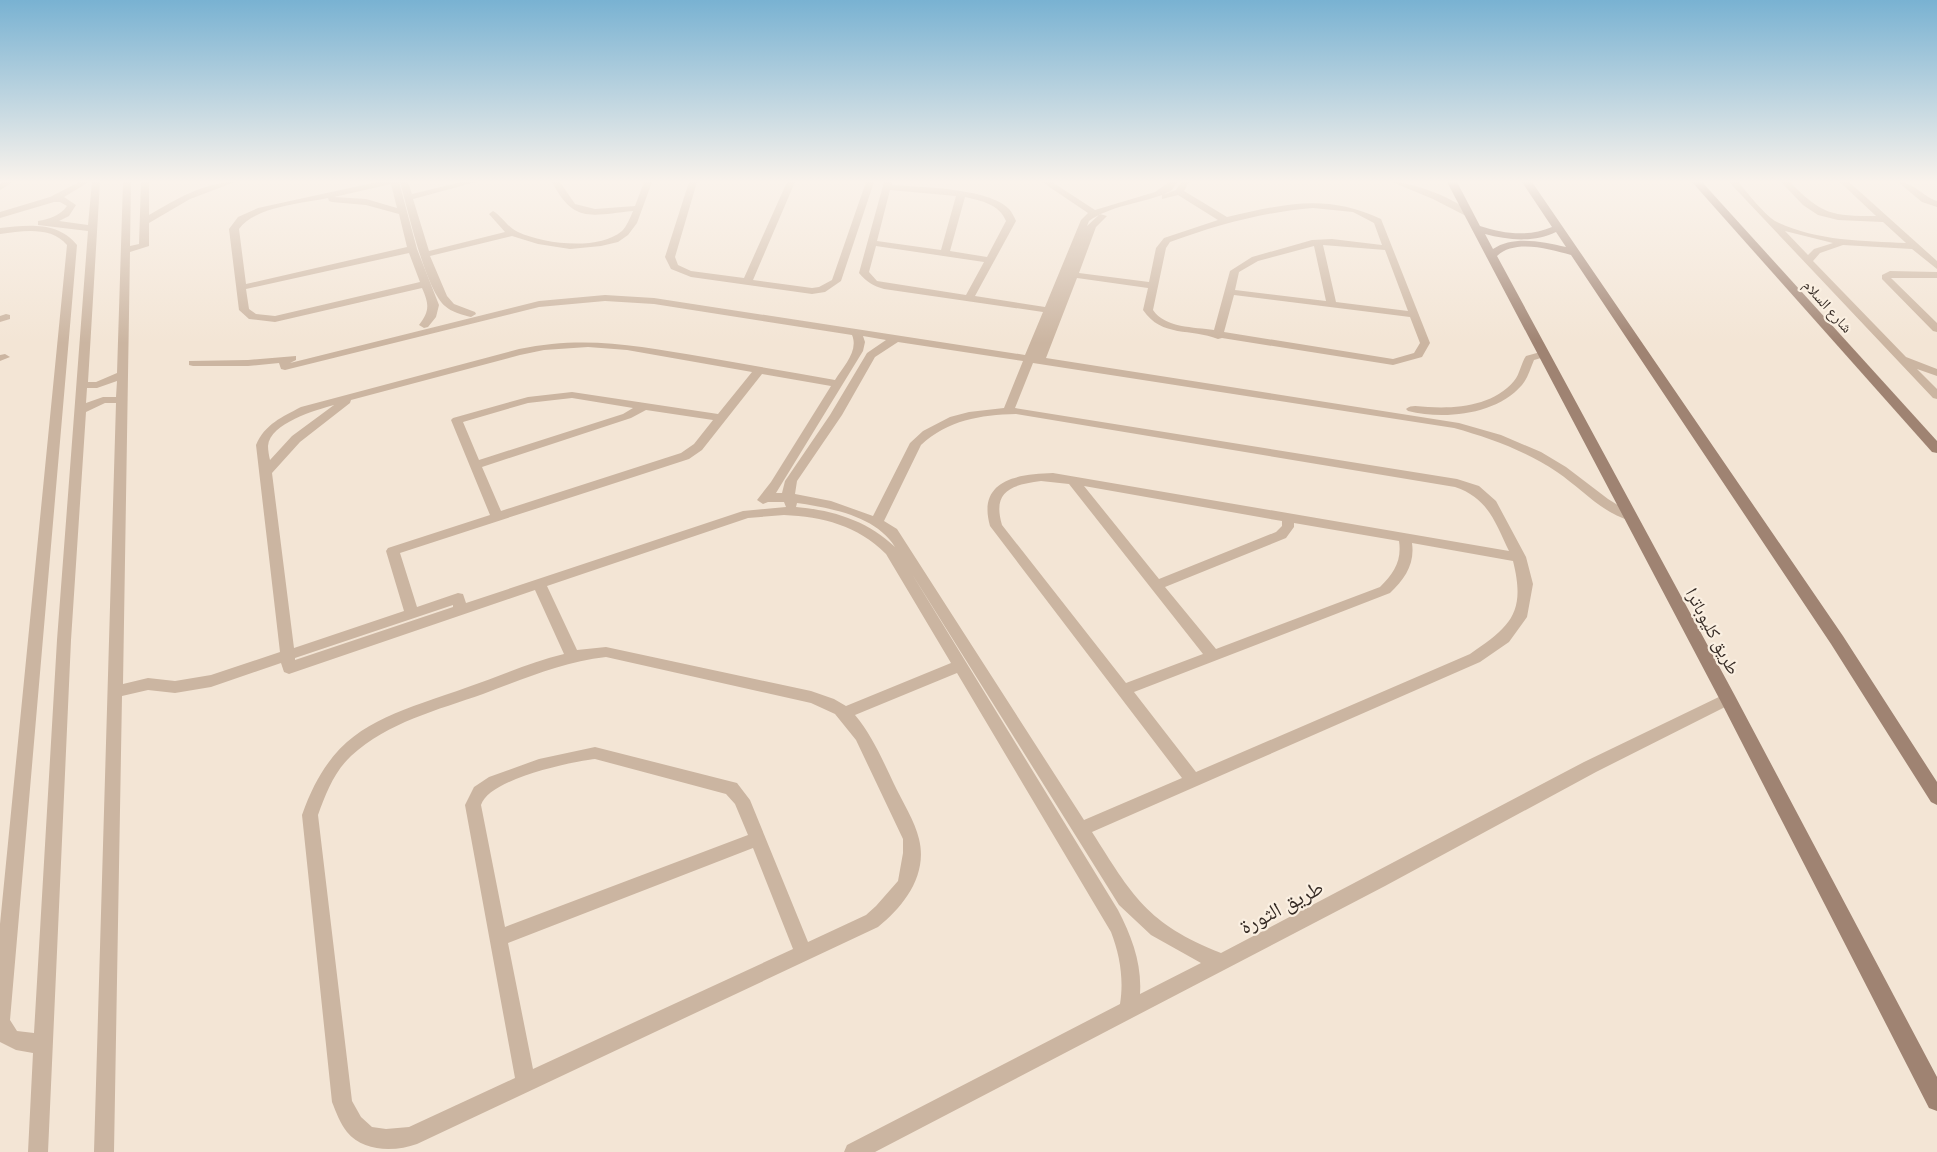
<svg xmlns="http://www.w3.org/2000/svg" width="1937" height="1152" viewBox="0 0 1937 1152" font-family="'Titillium Web','Noto Naskh Arabic',sans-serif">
<rect width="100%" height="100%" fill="#f3e5d5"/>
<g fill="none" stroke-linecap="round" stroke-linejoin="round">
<g fill="#cbb5a1" fill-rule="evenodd">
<polygon points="3,182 13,182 0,190 0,184"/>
<path d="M79,182h10l-25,15 12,8 -7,11 -10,5 29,4 4,-43h8l-12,200h8l21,-9 6,-191h8l-1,64 9,-2 2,-62h8v33c26,-15 55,-33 86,-33l-45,17 -41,24v23l-19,6 -7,432 25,-6 27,3 36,-6 69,-23 -24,-207c9,-21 26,-28 45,-38l218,-58c67,-14 119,-3 185,8 44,8 87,15 131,23 8,-13 24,-29 17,-45l-198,-31 -49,-3 -66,6 -254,63 -4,-1 -2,-6 -31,3h-55l-4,-1v-4l59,-1 48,-4v4l-6,3 249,-62 66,-6 49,3 371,57 18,-43 -159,-23c-11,-3 -17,-7 -25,-16l25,-91h8v3c28,2 97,3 117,24 3,3 5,8 7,12l-41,75 70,11 36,-87 7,-7 -46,-31h10l43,28 60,-18 14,-10h9l-7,9 -9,4 14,-5 5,-8h8l-5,9 43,26c57,-13 99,-24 154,2l49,124 -8,14 -29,8 -171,-27 -4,1c-27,-11 -56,-1 -75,-29l5,-22 -71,-10 -31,80 413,65 42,12 40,17 25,15 42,32 29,18 -6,4c-29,-8 -49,-32 -74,-49 -31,-21 -67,-34 -103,-44l-421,-65 -18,45 442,71 22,7 17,15 30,56 7,27 -6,33 -18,25 -29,20 -388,170c40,63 55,92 129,121l363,-191 139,-67 5,-2 5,2 3,4 -3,4 -137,69 -211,114 -510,266h-31l3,-7 273,-141c4,-24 0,-49 -9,-72l-154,-259 -102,42c17,20 28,46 39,69 8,17 21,37 25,55 9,36 -15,67 -41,88l-461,217c-22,8 -54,8 -70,-12 -7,-9 -11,-20 -15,-30l-30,-287c32,-91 83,-98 166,-128 32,-11 63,-25 96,-33l-29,-64 -246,84 -5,-2 -3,-9 -70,24 -36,6 -27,-3 -26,6 -8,456h-20l22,-749h-11l-19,9 -15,228 -23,512h-20l5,-99 -17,-3 -16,-8v-118l67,-679c-16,-19 -44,-14 -67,-11v-6c27,-3 58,-7 77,17l-67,775 7,11 17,2 23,-393 31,-409 -50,-6v-4c11,-2 22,-5 29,-15l-7,-4h-6l-54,16v-6l50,-15zM890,190l66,6 -15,54 -64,-9zM1162,195v4l16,-4 40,25 -54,18 -8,10 -7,34 -70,-9 17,-46 11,-11 -7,-2 -13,12 -52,131 54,-136c21,-15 48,-17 73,-26zM965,197c17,4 34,7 41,24l-19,36 -37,-6zM1313,208l40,4 21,11 8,22 -50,-6 -20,1 -60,17 -22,14 -16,59c-20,-3 -49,-2 -61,-20l13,-62 4,-6c47,-17 93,-30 143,-34zM1323,245l62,5 23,61 -72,-9zM876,246l108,16 -18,33 -89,-14 -8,-9zM1314,246l12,55 -91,-11 4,-18 19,-11zM1234,295l176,22 10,26 -6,10 -21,6 -169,-27zM863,336l23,4 -19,13 -37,62 -45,66 -3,12h-6l87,-142 2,-9zM898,342l125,19 -19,47 -35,4 -19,5 -27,14 -13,12 -37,73 -42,-15 -36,-7 2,-13 45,-66 33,-58zM588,347l39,3 125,22 -34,42 -146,-22 -44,5 -75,21 -2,2 39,95 -102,33 -2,3 18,60 -110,37 -22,-175 28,-31 50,-39 1,-3 169,-45 24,-5zM762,374l69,12 -60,96 -14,18 6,4 5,-2h16l2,5 -43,4 -277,92 -3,-9 -5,-1 -41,14 -17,-54 289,-94 13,-9zM117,381l-1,16h-13l-17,6 1,-15h10zM572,398l61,10 -10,6 -144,46 -16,-38 65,-19zM334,405l-42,31 -22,24c-1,-4 -2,-10 -2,-14 2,-23 48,-36 66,-41zM646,410l67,10 -19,24 -13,9 -180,58 -19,-44 149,-49zM1016,414l439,73c33,11 40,35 54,64l-456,-78c-36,1 -76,7 -63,53l192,252 -98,42 -187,-291 -13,-8 37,-76c27,-25 59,-30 95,-31zM1041,481l28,3 134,170 -77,29 -124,-158c-10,-34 9,-40 39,-44zM1084,486l198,35v5l-6,6 -117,47zM797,503c34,5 79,13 98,44 -27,-26 -62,-37 -99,-40zM784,515c39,2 73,10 102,39l65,109 -105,43 -12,-7 -23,-8 -205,-44 -29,3 -30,-64 201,-68zM1294,523l105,18c3,20 -5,32 -19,46l-164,62 -51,-62 121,-49 8,-11zM1412,543l101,18c13,52 -2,65 -43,93l-274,118 -62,-80 256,-99c15,-14 25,-29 22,-50zM912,574l207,331 32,30 50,28 -61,31c2,-30 -8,-57 -22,-84zM453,605v2l-158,53v-2zM606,657l205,46 24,11 21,26 47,99v14l-5,28 -22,25 -10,9 -58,27 -58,-142 -13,-17 -142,-36 -56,12 -50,18 -15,10 -9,18 50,273 -106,49 -23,2 -14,-2 -11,-10 -9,-16 -34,-286c8,-22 16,-43 33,-59 37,-34 87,-46 132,-62 41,-15 79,-32 123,-37zM595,759l131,35 9,10 13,31 -243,92 -24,-122c8,-26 89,-43 114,-46zM753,848l40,101 -260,120 -25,-126z"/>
<path d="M377,182h22l18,67 22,56 -3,12 -8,10 -4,1 -5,-3c11,-14 10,-21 3,-37l-147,34 -26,-3 -10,-9 -10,-81 9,-12 20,-9zM391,184l6,24 -31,-9 -32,-2zM328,198l1,3 3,1 34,3 33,9 8,33 -161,37 -7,-55c15,-22 64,-26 89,-31zM409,253l11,29 -145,34 -19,-2 -7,-5 -3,-20z"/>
<path d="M400,182h8l4,12 49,-12h15l-63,17 16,52 76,-19 -16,-18 4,-3c9,5 14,16 25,21 26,12 80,19 104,-1 5,-5 8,-13 11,-20 -42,4 -59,13 -81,-29h8l15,22 20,5 40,-3 9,-24h8l-15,41 -9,12 -10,7 -17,4 -31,3 -32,-5 -26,-8 -82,20 17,40 7,8 21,8 1,2 -5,3c-8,-2 -20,-5 -26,-11 -20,-17 -37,-96 -45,-124z"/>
<polygon points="689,182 697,182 675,257 678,265 691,271 744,278 787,182 795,182 753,280 812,288 819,287 832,280 866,182 874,182 841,281 825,292 812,294 691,277 671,269 665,257"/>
<path d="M1392,182c22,0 64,17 81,32l-7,2 -33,-17z"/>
<path d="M1729,182h9c10,11 27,34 39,40 39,19 87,19 129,21l-23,-21 -45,-2 -20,-5 -15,-10 -22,-23h9c32,33 42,34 86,34l-36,-34h9l88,79v8l-25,-20 -69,-4 -23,8 -7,8 93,96 31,12v7l-20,-7 20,20v10l-4,-1zM1785,231l48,12 -19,6 -6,6z"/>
<path d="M1898,182c16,0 24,14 39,19v6l-15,-5z"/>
<polygon points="1890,271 1937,272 1937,278 1891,278 1937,323 1937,332 1933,331 1882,279 1882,275"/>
<polygon points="6,314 10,315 10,319 0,322 0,316"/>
<path d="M1544,351l4,1v4l-14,4c-4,9 -6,18 -12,25 -26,30 -78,35 -114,26l-2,-2c6,-5 14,-2 22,-2 30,2 66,-2 86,-26 6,-7 7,-18 12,-25z"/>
<polygon points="5,354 10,357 0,361 0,355"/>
</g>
<g fill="#9f8372" fill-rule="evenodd">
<path d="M1447,182h10l23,44c24,8 49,11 72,1l-30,-45h10l311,454 94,146v23l-6,-3 -100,-158 -260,-389c-22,-6 -56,-16 -74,1l237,438 203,383v34l-8,-3 -209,-408zM1556,232l10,15c-23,-5 -52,-12 -73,2l-8,-15c23,6 48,9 71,-2z"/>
<polygon points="1692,182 1702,182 1937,441 1937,453 1932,452"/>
</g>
</g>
<linearGradient id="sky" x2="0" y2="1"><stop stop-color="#79b2d2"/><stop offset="0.53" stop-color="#faf3ec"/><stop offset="1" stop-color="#faf3ec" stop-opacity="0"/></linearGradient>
<rect width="1937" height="343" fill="url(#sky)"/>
<g text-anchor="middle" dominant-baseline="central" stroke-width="4.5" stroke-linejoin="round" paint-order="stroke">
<g font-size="15" fill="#352a24" stroke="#faefe1">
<text transform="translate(1828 306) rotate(48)">شارع السلام</text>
</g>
<g font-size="18" fill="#352a24" stroke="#faefe1">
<text transform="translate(1713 631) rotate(62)">طريق كليوباترا</text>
</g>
<g font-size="21" fill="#352a24" stroke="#faefe1">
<text transform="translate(1281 906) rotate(-28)">طريق الثورة</text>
</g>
</g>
</svg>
